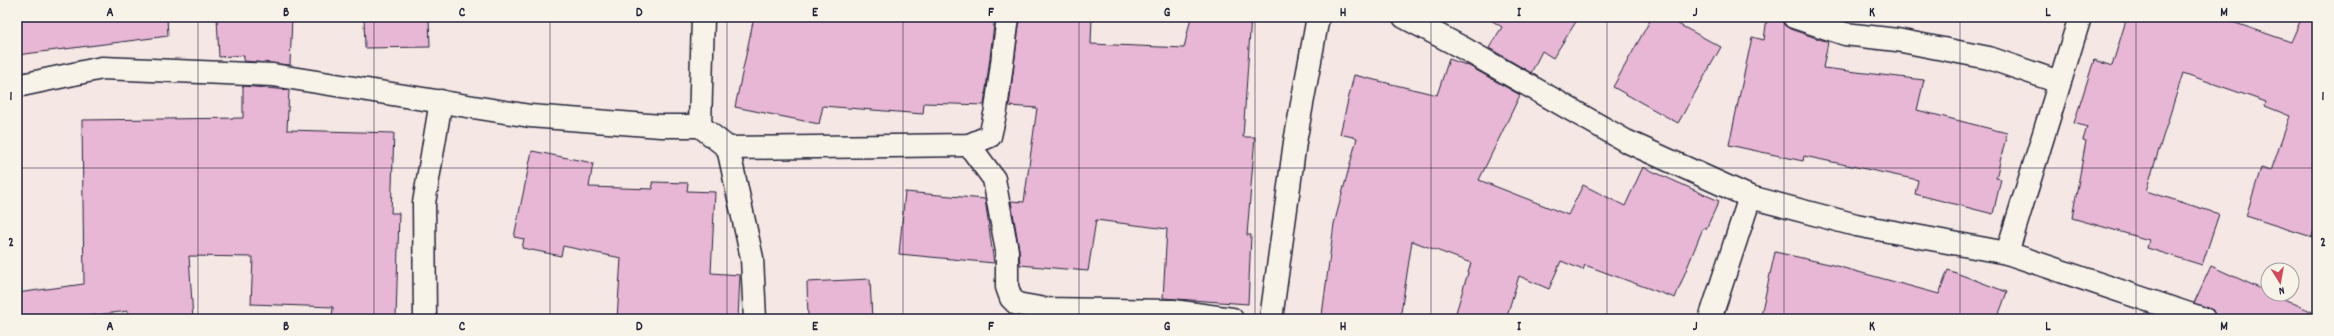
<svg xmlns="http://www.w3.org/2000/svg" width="2334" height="336" viewBox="0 0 2334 336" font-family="Dekko,sans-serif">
<rect width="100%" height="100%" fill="#f4e7e4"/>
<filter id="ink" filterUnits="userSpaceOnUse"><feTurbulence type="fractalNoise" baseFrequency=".025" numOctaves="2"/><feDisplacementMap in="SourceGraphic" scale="8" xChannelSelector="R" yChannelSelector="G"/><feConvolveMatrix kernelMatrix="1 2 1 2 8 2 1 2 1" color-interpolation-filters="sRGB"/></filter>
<g filter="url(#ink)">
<g fill="#e8b7d6" stroke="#22223b">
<polygon points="17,17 167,17 168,36 17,55"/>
<polygon points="217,17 292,17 290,65 244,61 244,55 219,57"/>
<polygon points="364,17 429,17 430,47 365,48"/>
<polygon points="754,17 995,17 984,105 924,103 923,114 823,106 819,124 735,107"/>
<polygon points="1020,17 1092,17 1091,44 1184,48 1191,17 1251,17 1243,137 1255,137 1247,235 1251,235 1248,304 1163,298 1167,229 1096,220 1088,271 1020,265 1019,249 1011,201 1024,202 1037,108 1009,106"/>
<polygon points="1486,17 1579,17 1553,58 1542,51 1531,73 1489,48 1502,27"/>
<polygon points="1652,17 1665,17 1721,47 1678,123 1613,87"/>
<polygon points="1767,17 1782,17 1784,25 1790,29 1828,42 1823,68 1924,80 1917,110 2007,133 1996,178 2001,179 1993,214 1915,194 1918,180 1804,156 1803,161 1729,145 1752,37 1764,40"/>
<polygon points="2127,17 2218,17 2291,42 2302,17 2317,17 2317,220 2312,237 2246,216 2261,168 2271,171 2290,116 2265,106 2266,102 2183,73 2146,191 2219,214 2202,265 2147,248 2149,240 2072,218 2086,141 2083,140 2087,127 2074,123 2094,60 2112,66"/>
<polygon points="1449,59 1469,66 1520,95 1479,180 1568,215 1583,185 1625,206 1643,167 1719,201 1706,229 1703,228 1675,298 1585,265 1583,270 1561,261 1549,289 1519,276 1506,319 1454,319 1471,263 1412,241 1400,319 1345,319 1322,315 1334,224 1357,138 1340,134 1354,75 1437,95"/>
<polygon points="243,86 289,90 287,130 394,133 391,213 399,213 396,319 332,319 333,307 251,304 253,257 189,256 193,319 128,319 128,311 64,319 17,319 17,293 84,284 82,120 243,118"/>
<polygon points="532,151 593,163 589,187 653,189 652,182 688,183 687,191 715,192 711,273 740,275 738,319 617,319 621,258 563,246 561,256 522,248 524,239 514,237"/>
<polygon points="905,192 985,199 994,263 899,254"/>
<polygon points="1775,252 1829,264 1939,294 1948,270 2007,292 1997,319 1760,319"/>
<polygon points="2211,266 2268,292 2268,294 2273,294 2317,314 2317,319 2216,319 2213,310 2194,303"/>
<polygon points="870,279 872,319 808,319 807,282"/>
</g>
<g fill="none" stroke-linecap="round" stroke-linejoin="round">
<defs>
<g id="street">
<polyline points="1404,17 1463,48 1626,141 1750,197 1856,225 2007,253 2204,319"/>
<polyline points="1794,17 1845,34 1897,40 1989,58 2059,82"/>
<polyline points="17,86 102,68 273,75 530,116 661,126 700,126 728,148 969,145 990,136 996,110 1008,17"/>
<polyline points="700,126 703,17"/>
<polyline points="969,145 994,179 1007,251 1007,287 1011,298 1017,304 1045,309 1173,311 1232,319"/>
<polyline points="728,148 752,258 755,319"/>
<polyline points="2007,253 2080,17"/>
<polyline points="425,319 424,203 441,101"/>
<polyline points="1271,319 1295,142 1318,17"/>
<polyline points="1710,319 1750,197"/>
</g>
</defs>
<use href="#street" stroke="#22223b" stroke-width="25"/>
<use href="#street" stroke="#f7f3e8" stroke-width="22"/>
</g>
</g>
<path fill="none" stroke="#22223b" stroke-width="1" stroke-opacity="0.55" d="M198,17v302M374,17v302M550,17v302M727,17v302M903,17v302M1079,17v302M1255,17v302M1431,17v302M1607,17v302M1784,17v302M1960,17v302M2136,17v302M17,168h2300"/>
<rect width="2334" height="336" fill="none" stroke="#f7f3e8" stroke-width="44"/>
<g transform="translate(2280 282) rotate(169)"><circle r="19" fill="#f7f3e8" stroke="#a29fa3"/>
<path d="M0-3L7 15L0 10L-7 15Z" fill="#d1495b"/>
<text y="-6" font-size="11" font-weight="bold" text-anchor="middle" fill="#22223b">N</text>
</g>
<rect x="22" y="22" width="2290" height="292" fill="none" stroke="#22223b" stroke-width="1.5"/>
<g font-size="13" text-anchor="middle" font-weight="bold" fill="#22223b">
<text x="110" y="16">A</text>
<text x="286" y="16">B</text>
<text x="462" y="16">C</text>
<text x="639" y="16">D</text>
<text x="815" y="16">E</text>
<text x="991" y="16">F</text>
<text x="1167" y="16">G</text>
<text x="1343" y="16">H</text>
<text x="1519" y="16">I</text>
<text x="1695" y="16">J</text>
<text x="1872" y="16">K</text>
<text x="2048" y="16">L</text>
<text x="2224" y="16">M</text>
<text x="11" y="100">1</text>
<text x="2323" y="100">1</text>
<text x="11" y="246">2</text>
<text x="2323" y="246">2</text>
<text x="110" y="330">A</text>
<text x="286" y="330">B</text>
<text x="462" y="330">C</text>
<text x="639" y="330">D</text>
<text x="815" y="330">E</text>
<text x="991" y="330">F</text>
<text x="1167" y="330">G</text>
<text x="1343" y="330">H</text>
<text x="1519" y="330">I</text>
<text x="1695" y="330">J</text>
<text x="1872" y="330">K</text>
<text x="2048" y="330">L</text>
<text x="2224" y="330">M</text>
</g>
</svg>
